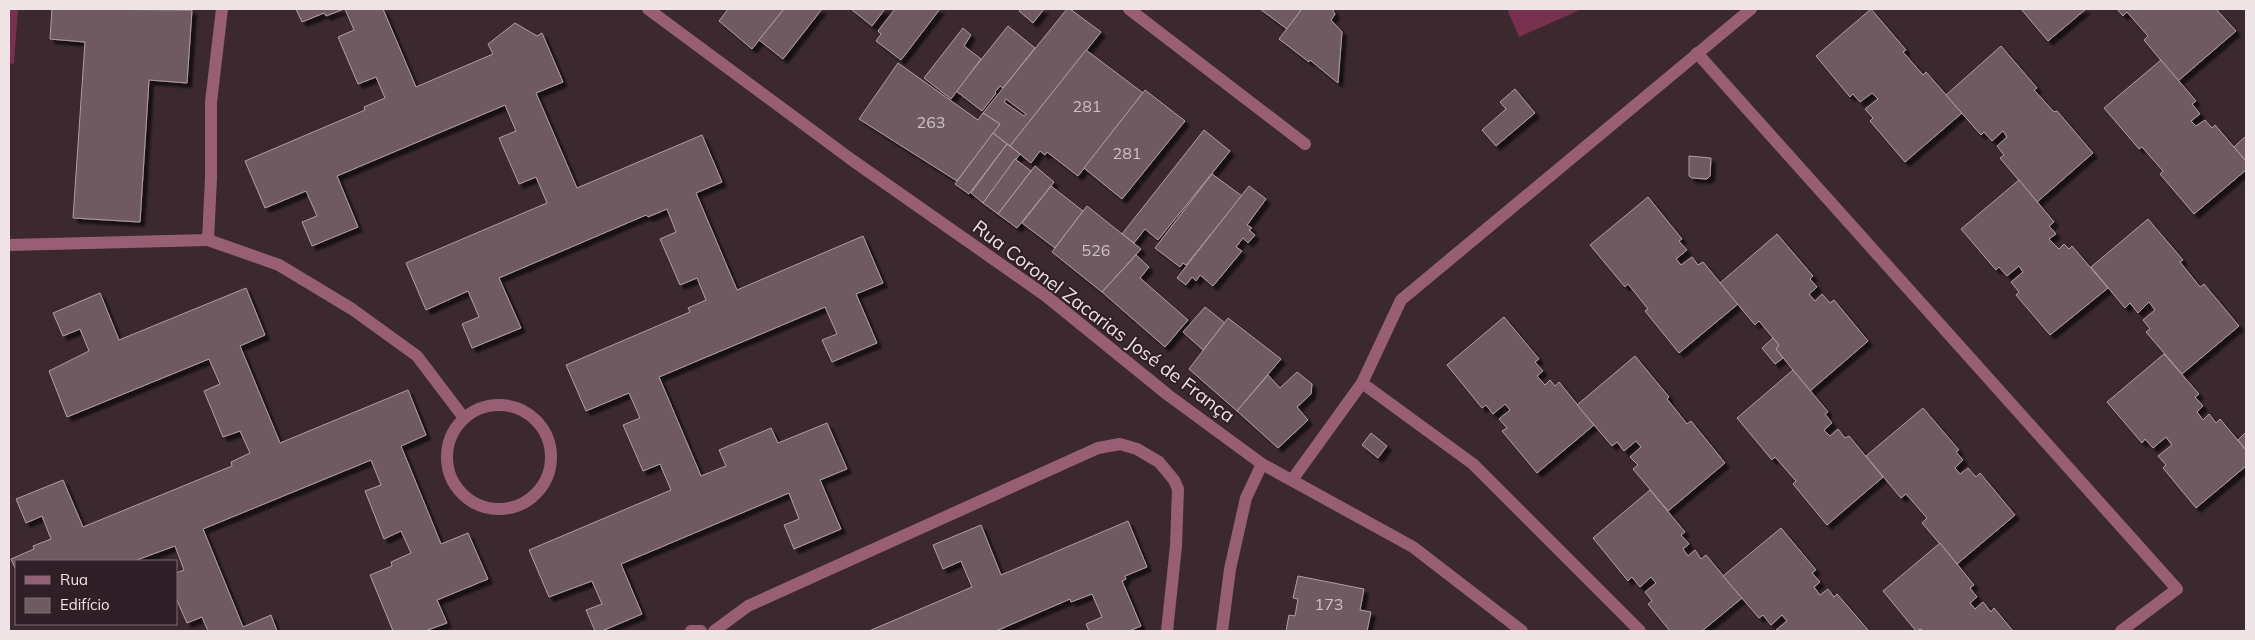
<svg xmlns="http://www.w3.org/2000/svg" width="2255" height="640" viewBox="0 0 2255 640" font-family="Mulish,sans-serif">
<defs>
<filter id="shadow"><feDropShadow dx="4.5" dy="4.5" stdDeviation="1" flood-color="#0009"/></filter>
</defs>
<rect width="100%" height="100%" fill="#3b292f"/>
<g fill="#77314f">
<polygon points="9,9 18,9 14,64 9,63"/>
<polygon points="1507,9 1582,9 1519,37"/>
</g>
<g fill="#6e5a61" stroke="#b39da4" fill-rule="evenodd" filter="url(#shadow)">
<polygon points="52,9 192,10 187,83 149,80 140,222 73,218 85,42 50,39"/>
<polygon points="296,9 344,9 326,16 324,13 302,22"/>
<polygon points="345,9 383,9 416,87 493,54 488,44 515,23 537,36 542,33 563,82 536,93 577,188 702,135 722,182 696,193 737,290 863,236 883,283 856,294 877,343 832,362 822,340 837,334 825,307 659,377 701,476 726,466 719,450 771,428 778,443 827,423 847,469 820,480 841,529 794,549 784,525 799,519 789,493 621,564 642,614 602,631 595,631 586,610 602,604 592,581 549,597 529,550 671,490 660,464 643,471 623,425 640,418 629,393 586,411 566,365 690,312 688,308 706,300 697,278 680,285 660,239 676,232 667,209 648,217 646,215 499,278 521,328 472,348 462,324 479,317 468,291 426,310 406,263 547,203 536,177 519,184 499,138 516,131 505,105 337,176 358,227 312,246 302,222 317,216 306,191 265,208 245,161 365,110 364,107 385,98 376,77 358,84 338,37 354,30"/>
<polygon points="728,9 784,9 752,49 719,21"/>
<polygon points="784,9 822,9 783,59 759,40"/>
<polygon points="851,9 885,9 872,26"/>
<polygon points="895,9 940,9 901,60 876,41 881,34 878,31"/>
<polygon points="1021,9 1044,9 1033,23 1019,11"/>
<path d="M1067,9h3l31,23 -91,114 -17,-13 7,-9 -17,-11zM1006,99l20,15 -2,2 -20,-14z"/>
<polygon points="1260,9 1302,9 1287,29"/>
<polygon points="1302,9 1334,9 1333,11 1335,14 1331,20 1342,32 1338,83 1310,60 1309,62 1279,39"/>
<polygon points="1871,9 1906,50 1903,52 1923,75 1926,72 1962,113 1905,162 1870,121 1873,118 1865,109 1878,99 1872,93 1860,102 1853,94 1850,97 1816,56"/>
<polygon points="2021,9 2086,9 2048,41"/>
<polygon points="2117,9 2216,9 2236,31 2178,81 2144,40 2148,36 2127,12 2123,16"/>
<polygon points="1008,26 1035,48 1003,88 1000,86 995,92 996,93 982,111 956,91"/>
<polygon points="963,28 971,35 964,46 981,59 951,99 924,78"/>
<polygon points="2001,46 2037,88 2034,90 2054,112 2057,111 2093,153 2037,202 2000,158 2004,155 1997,146 2007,137 2003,131 1992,141 1984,132 1981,135 1946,95"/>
<polygon points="1086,50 1143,93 1078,176 1047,152 1045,155 1040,151 1031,163 1010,146"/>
<polygon points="2161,60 2196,101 2192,104 2200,114 2191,121 2196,126 2205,120 2212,128 2215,125 2246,161 2246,170 2194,214 2160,174 2163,171 2142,147 2139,149 2104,108"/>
<polygon points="898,63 978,120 983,113 1000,124 957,181 859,119"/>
<polygon points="1515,89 1535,113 1496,146 1482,130 1506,109 1500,102"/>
<polygon points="1145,90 1185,121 1122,199 1084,168"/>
<polygon points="1204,130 1230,151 1158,240 1145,229 1134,243 1122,234"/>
<polygon points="993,133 1007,144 969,194 955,184"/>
<polygon points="2246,136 2246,161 2234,147"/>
<polygon points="1007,144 1020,154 983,203 971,193"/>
<polygon points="1689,156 1711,158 1710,176 1707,179 1692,178 1689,176"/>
<polygon points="1015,159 1031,171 998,214 983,203"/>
<polygon points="1035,166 1054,182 1017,228 998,214"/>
<polygon points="1212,174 1242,196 1186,265 1183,263 1180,267 1155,248"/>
<polygon points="2019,180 2054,222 2049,226 2056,234 2049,239 2059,249 2064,244 2069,249 2072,246 2108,288 2050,335 2016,295 2019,292 2011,282 2023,272 2019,266 2007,276 1999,267 1996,270 1961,229"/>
<polygon points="1051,186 1083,211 1055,248 1022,223"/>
<polygon points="1249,186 1266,199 1247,225 1252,228 1249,230 1255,235 1248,243 1243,238 1236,247 1242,251 1213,286 1200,275 1196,281 1192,277 1186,285 1177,278"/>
<polygon points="1648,197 1682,239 1679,241 1687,250 1676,259 1681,265 1692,257 1698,265 1703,262 1738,304 1679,353 1645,311 1648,309 1628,284 1625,287 1590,245"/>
<polygon points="1087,206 1141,249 1102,292 1052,252"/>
<polygon points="2148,219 2183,260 2180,262 2200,287 2204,284 2239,326 2182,374 2146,332 2150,329 2143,320 2155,310 2149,302 2138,313 2130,303 2125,308 2091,267"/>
<polygon points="1777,234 1813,276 1810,279 1817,287 1809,294 1815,301 1822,294 1830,303 1834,300 1868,341 1810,391 1776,349 1779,345 1759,321 1755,325 1720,283"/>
<polygon points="1136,255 1149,267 1140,278 1188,320 1165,347 1102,292"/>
<polygon points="246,288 265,335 240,346 280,443 408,390 426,435 401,446 441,544 468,533 488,579 437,600 447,623 425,631 393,631 370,575 392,566 391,562 411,553 401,531 384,539 365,491 381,485 371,460 203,529 243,627 271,615 277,631 208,631 202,617 187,623 176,598 176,573 184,570 175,546 134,561 16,561 16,570 11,559 34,549 33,546 51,539 42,516 26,523 16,499 63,480 83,527 232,466 231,462 250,453 240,431 223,437 204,391 220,384 209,359 67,417 49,371 89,351 80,329 63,336 53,313 100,293 119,340"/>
<polygon points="1205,307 1225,323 1203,350 1183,332"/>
<polygon points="1504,317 1539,359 1535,362 1543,371 1537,376 1545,385 1550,380 1555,386 1559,382 1594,425 1537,473 1502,431 1507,428 1499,419 1510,410 1505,404 1493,414 1486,405 1482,408 1447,365"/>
<polygon points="1228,318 1281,359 1237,411 1189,369"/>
<polygon points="1773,338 1779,345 1776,349 1783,358 1775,364 1762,348"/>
<polygon points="2164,354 2199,394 2195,397 2203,406 2197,412 2203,420 2209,414 2216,423 2220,419 2246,450 2246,466 2196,508 2163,468 2166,465 2158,456 2172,445 2166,437 2153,448 2145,439 2142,443 2107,402"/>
<polygon points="1635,356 1669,397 1667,399 1687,424 1691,421 1725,463 1668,511 1633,469 1638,465 1630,457 1641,447 1636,441 1624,451 1617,442 1612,446 1577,405"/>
<polygon points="1793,370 1828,412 1825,414 1832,423 1824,430 1830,436 1838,429 1845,438 1849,436 1883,477 1827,525 1793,484 1796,481 1775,457 1772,460 1737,418"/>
<polygon points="1297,372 1312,384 1311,394 1297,407 1308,420 1278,448 1237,411 1268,375 1280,388"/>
<polygon points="1923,408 1959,450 1956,452 1963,460 1955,468 1960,474 1968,468 1976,477 1980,473 2015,515 1957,564 1922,523 1927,518 1906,494 1901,498 1866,456"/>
<polygon points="2246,432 2246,450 2238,440"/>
<polygon points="1371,433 1387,446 1378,458 1362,445"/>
<polygon points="1650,490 1685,532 1681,535 1689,544 1683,549 1688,556 1695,550 1701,559 1706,555 1742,598 1702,631 1670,631 1648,604 1652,601 1645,592 1656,583 1651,577 1640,587 1632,577 1628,581 1593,538"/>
<polygon points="1128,521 1147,567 1125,576 1126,579 1122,581 1141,626 1129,631 1089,631 1086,624 1102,617 1092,594 1071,602 1070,599 996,631 869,631 972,587 961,561 943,569 933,545 981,525 1001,575"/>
<polygon points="1781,528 1816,570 1812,573 1820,582 1814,587 1820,595 1828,589 1834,597 1837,594 1869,631 1777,631 1776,630 1787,621 1782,615 1771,625 1763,615 1759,618 1723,576"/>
<polygon points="1940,543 1974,585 1970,588 1977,597 1970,603 1975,609 1983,602 1991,612 1994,608 2013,631 1923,631 1921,629 1916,631 1883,591"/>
<polygon points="1298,576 1364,589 1360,610 1371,612 1367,631 1286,631 1289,615 1295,616 1298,599 1293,598"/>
</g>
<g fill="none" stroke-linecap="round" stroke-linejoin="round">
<g stroke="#985f74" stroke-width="12">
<polyline points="648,9 852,160 1046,296 1168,395 1262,464 1413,547 1522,631"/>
<polyline points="1129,9 1305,144"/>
<polyline points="1697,53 2177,589 2121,631"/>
<polyline points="208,240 279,265 352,309 417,356 464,418"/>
<polyline points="9,245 208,240 211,178 211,102 222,9"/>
<circle cx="499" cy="457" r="52"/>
<polyline points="1292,480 1362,383"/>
<polyline points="691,631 701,631"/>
<polyline points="714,631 748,606 1098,448 1120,444 1137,449 1159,462 1174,480 1178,489 1176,546 1167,631"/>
<polyline points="1222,631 1230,569 1246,498 1262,464"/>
<polyline points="1640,631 1473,464 1362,383 1401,300 1751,9"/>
</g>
</g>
<g text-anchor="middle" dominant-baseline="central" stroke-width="4" stroke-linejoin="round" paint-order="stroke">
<g font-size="16" fill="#cfc1c5">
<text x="1087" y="106">281</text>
<text x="931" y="122">263</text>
<text x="1127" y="153">281</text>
<text x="1096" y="250">526</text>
<text x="1329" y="604">173</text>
</g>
<g font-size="19" fill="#efe3e6" stroke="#301f26">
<text transform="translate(1104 321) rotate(37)">Rua Coronel Zacarias José de França</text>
</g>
</g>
<rect width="2255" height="640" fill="none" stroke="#efe3e6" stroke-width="20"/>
<rect x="15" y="560" width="162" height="65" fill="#301f26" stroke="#7c6d73"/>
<rect x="25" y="576" width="25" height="8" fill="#985f74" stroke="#7c6d73"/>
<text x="60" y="585" font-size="15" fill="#efe3e6">Rua</text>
<rect x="25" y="598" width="25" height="15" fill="#6e5a61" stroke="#7c6d73"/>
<text x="60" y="610" font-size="15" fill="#efe3e6">Edifício</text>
</svg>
